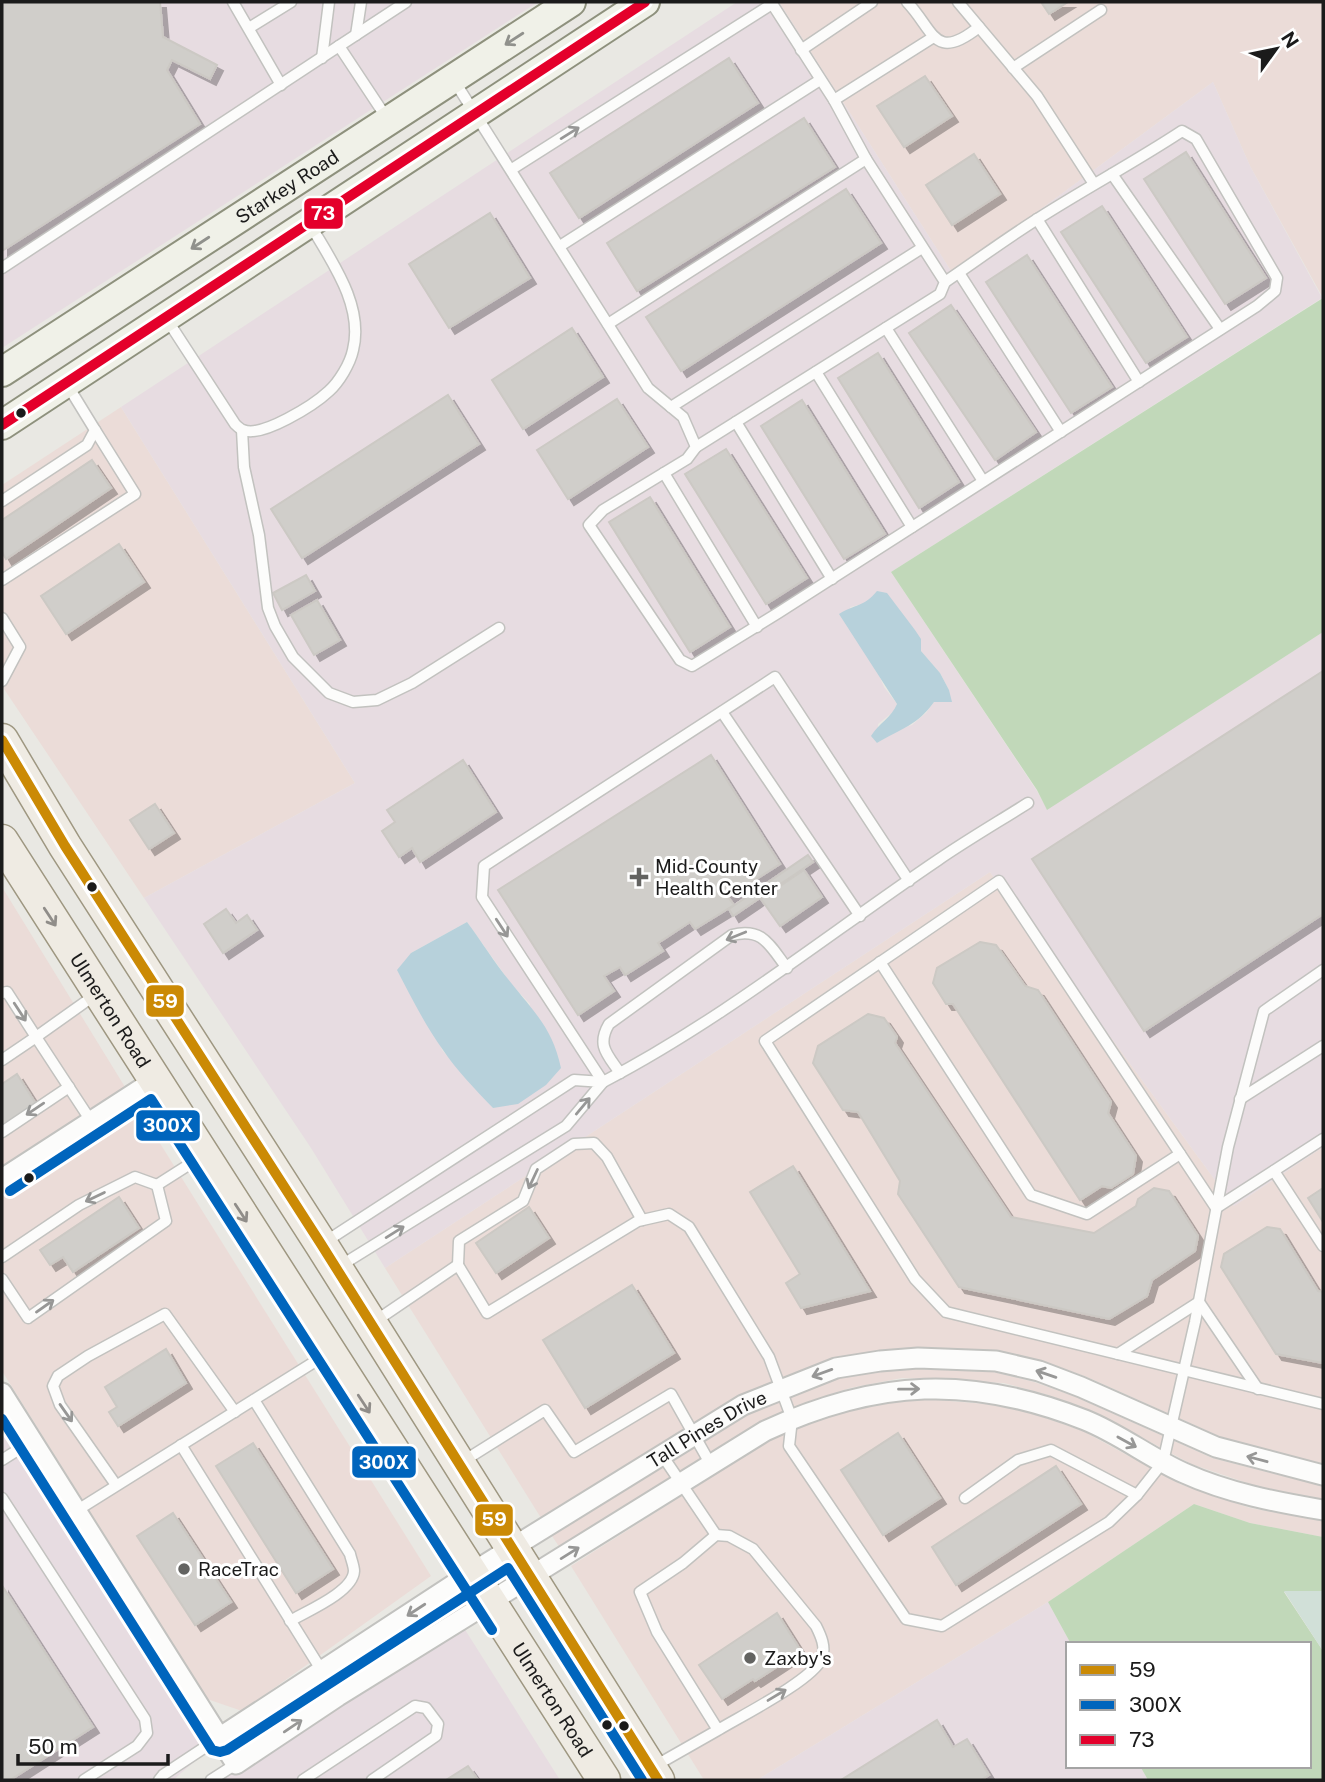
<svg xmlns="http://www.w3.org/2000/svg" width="1325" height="1782" viewBox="0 0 1325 1782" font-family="'Public Sans',sans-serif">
<defs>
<filter id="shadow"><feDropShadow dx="6" dy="6" stdDeviation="0" flood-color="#0004"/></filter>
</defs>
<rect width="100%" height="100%" fill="#e9e8e3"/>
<g fill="#ebdcd8">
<polygon points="779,2 1323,2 1323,298 1250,166 1213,82 953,274"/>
<polygon points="121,407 355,783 144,898 2,686 2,485"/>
<polygon points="990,872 1234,1206 1323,1147 1323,1464 1221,1437 1087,1377 1043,1361 1000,1351 920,1347 880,1350 833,1358 739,1395 541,1518 385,1268"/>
<polygon points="2,887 125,1087 2,1166"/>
<polygon points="136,1105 431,1576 242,1711 207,1699 2,1371 2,1191"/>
<polygon points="917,1369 993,1372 1034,1382 1076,1397 1212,1458 1323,1486 1323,1499 1259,1487 1191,1464 1095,1412 1048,1395 1004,1383 902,1378 850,1388 788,1409 760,1422 560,1548 552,1536 748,1414 838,1378 880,1371"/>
<polygon points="901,1400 937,1400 998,1405 1040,1416 1083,1431 1180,1484 1250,1508 1323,1521 1323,1537 1250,1523 1194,1504 1048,1602 757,1780 704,1780 571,1566 770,1440 796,1428 855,1408"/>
</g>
<g fill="#e7dce1" fill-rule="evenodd">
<polygon points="2,2 538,2 2,348"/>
<path d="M737,2h42l174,272 260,-192 37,84 72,132 -431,274 146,219 10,18 276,-177v515l-89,59 -244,-334 -605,396 -74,-120 -167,-250 211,-115 -234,-376zM867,603l35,12 13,15 6,21 19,22 9,17 2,12h-17l-8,11 -14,12 -15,5 -20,13 1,-19 16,-13 3,-7 -13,-17 -34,-80zM467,922l45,63 18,19 -37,104 -51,-58 -31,-97z"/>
<polygon points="2,1415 210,1748 173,1780 2,1780"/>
<polygon points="1048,1602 1071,1644 1068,1644 1068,1766 1140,1766 1148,1780 757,1780"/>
<polygon points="457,1617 560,1780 205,1780 231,1758"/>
</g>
<g fill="#c1d8b9">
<polygon points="1323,298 1323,632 1047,810 1037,790 891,572"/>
<polygon points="1194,1504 1250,1523 1323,1537 1323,1591 1284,1592 1323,1651 1323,1780 1148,1780 1140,1766 1309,1766 1309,1644 1071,1644 1048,1602"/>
</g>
<polygon fill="#d1e0d8" points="1284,1591 1323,1591 1323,1651"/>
<g fill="#b7d1db">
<path d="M877,591l10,2 28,37 6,9v12l19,22 9,17 3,12h-18c-16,23 -34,27 -57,41l-6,-7c7,-12 21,-19 26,-32l-58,-90c16,-10 25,-7 38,-23z"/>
<path d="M467,922c15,20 29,43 45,62 24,30 41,46 49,84l-15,17 -28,19 -25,4c-18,-19 -36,-37 -50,-58 -18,-25 -32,-53 -46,-80l14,-17z"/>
</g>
<g fill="#d0ceca" stroke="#ccc9c4" stroke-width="2" filter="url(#shadow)">
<polygon points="2,2 160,2 163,37 217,65 210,79 172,60 167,70 200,124 2,251"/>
<polygon points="1041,2 1068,2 1049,14"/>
<polygon points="729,58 758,103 579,218 550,173"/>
<polygon points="925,76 952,116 904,147 877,106"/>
<polygon points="804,118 835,167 637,291 607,243"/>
<polygon points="1186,152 1266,278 1225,304 1144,179"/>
<polygon points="974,154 1000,194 952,225 926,185"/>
<polygon points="846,189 881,243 681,371 646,317"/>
<polygon points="1102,206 1187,337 1146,363 1061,232"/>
<polygon points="490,213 530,278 449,328 409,264"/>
<polygon points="1027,255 1112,387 1071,413 986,282"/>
<polygon points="951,305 1036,432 995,460 909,333"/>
<polygon points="572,328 603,377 523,429 492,380"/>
<polygon points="878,353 959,482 919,508 838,378"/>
<polygon points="448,395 479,444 302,558 271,509"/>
<polygon points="617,399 648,447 568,499 537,450"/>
<polygon points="802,400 885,534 844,559 761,426"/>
<polygon points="726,449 807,578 766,604 685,474"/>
<polygon points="92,460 111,488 6,559 2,552 2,520"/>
<polygon points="650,497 730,627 690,652 609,522"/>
<polygon points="119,544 144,582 66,634 41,596"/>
<polygon points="306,575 315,591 282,610 273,593"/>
<polygon points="317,600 340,640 314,655 291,615"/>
<polygon points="1323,671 1323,914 1144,1031 1032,859"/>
<polygon points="711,755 780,864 728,897 734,905 695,929 690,922 658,943 663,951 625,975 620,967 604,976 614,991 578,1015 498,890"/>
<polygon points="463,760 496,812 420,862 412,848 399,857 382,831 395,822 387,810"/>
<polygon points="155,804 174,833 149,849 130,820"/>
<polygon points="808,855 813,862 733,916 729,909"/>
<polygon points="804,870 822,897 780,926 761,899"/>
<polygon points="226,909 236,923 247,915 257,930 223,953 204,924"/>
<polygon points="980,942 996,945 1025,986 1038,990 1111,1102 1108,1113 1136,1156 1133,1174 1111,1188 1102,1186 1080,1200 953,1004 946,1004 933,983 937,968"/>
<polygon points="868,1014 884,1018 897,1037 895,1043 1011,1217 1094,1233 1136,1206 1138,1199 1154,1188 1169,1191 1198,1236 1195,1251 1152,1280 1147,1296 1109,1319 959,1287 898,1194 900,1181 858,1112 843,1110 813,1063 818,1046"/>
<polygon points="17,1074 36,1104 2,1126 2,1084"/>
<polygon points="793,1166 870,1291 801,1308 786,1283 800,1274 750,1192"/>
<polygon points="1323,1188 1323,1222 1308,1198"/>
<polygon points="119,1197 139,1228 73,1272 63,1257 50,1265 40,1250"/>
<polygon points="529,1207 549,1238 496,1273 476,1243"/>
<polygon points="1267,1227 1280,1229 1318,1291 1323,1292 1323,1363 1276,1354 1221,1267 1224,1254"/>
<polygon points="632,1285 674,1353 585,1408 543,1340"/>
<polygon points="166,1349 186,1383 118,1426 109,1412 117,1407 105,1387"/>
<polygon points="898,1433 940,1498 883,1535 841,1470"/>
<polygon points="253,1443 333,1569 296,1593 216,1466"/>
<polygon points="1056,1466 1081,1504 956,1585 932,1547"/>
<polygon points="173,1513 231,1602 195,1625 137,1536"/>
<polygon points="3,1587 93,1727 10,1780 2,1780"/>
<polygon points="777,1613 801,1651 755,1681 753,1679 722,1699 699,1665"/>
<polygon points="937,1720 953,1747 967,1739 989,1775 981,1780 841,1780"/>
<polygon points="468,1766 478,1780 446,1780"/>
</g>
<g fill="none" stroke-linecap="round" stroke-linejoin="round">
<defs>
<g id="service">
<polyline points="233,2 281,85"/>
<path d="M907,2c27,28 27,61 72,25"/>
<polyline points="958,2 1037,96 1094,184"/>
<polyline points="249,28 291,2"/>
<polyline points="356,35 361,2"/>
<polyline points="339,46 406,2"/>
<polyline points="801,50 872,2"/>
<polyline points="322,58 329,2"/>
<polyline points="1013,68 1101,10"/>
<path d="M455,82l193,306 35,29 13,30 -9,12 -84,51 -14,15 91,135 12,6 86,-53 479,-307 18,-15 2,-13 -81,-139 -14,-8c-47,31 -96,57 -143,87 -32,20 -63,43 -94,64"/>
<polyline points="834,100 932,38"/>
<polyline points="512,169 772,4"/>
<polyline points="1112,174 1220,329"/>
<polyline points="1037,219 1139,382"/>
<polyline points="560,246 820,80"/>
<polyline points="2,268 339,46 388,120"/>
<polyline points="959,273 1061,432"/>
<path d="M166,318l69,106c1,1 6,6 8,6 19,8 71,-25 86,-39 10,-9 21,-27 24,-41 11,-44 -21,-88 -42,-124"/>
<polyline points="608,324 866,159"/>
<polyline points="886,328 983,481"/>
<polyline points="816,372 912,527"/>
<polyline points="671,407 922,248"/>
<polyline points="736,422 832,579"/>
<polyline points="242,430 244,467 259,535 268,608 275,626 293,657 329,693 353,702 377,700 412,683 499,628"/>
<polyline points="696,447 940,294 945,282 866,159 834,100 771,2"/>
<polyline points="664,473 757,627"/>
<polyline points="2,501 87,445 95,430 68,386"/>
<polyline points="2,580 135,494 95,430"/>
<polyline points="2,618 20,647 2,681"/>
<polyline points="722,712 860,916"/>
<path d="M909,881l-134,-204 -291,189 -2,31 121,185c119,-62 224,-147 335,-222 29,-20 60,-38 90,-57"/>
<polyline points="880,962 1031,1195 1087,1214 1180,1154"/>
<polyline points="2,993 7,992 36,1037 95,995"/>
<polyline points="2,1060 36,1037 91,1121"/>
<path d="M620,1073c-12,-18 -24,-27 -11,-49l123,-89c31,-8 38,11 55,33"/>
<polyline points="1240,1099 1323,1046"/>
<polyline points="2,1132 69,1087"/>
<polyline points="1323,1139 1216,1208 999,881 765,1041 915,1279 946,1312 1323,1404"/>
<polyline points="1274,1171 1323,1246"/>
<polyline points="157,1185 201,1157"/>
<polyline points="325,1242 574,1080 603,1082 566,1126 340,1266"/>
<polyline points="2,1257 79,1205 135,1177 157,1185"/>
<polyline points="458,1265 459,1241 523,1201 536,1169 574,1144 594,1143 607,1157 642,1220"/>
<polyline points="2,1279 28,1318 166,1221 157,1185"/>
<polyline points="374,1322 458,1265 487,1313 638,1221 669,1214 689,1227 769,1357 792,1419 789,1446 906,1619 942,1626 1109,1522 1137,1495 1163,1462 1195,1322 1228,1147 1264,1011 1323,970"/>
<polyline points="1118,1354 1199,1302 1258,1389"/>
<path d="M254,1400l96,154c1,5 4,12 4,17 -1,21 -47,40 -64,50"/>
<polyline points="181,1445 322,1671"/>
<polyline points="662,1455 716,1535"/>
<polyline points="2,1460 32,1441"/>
<polyline points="462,1462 545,1410 574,1452 671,1394 711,1465"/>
<polyline points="116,1485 60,1405 53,1386 58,1376 88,1356 165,1314 235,1412"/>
<polyline points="2,1498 145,1719 147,1733 137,1746 84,1780"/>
<polyline points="965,1498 1018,1460 1051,1450 1137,1495"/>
<polyline points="76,1511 327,1354"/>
<path d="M653,1767l65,-37 -61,-98 -17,-40 43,-29 33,-28 13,1 24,13 63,77c5,10 10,21 6,32 -9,22 -81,58 -104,72"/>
<polyline points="159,1780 163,1775 219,1738"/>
<polyline points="211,1780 236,1764"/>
<polyline points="303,1780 415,1706 426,1708 438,1724 436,1736 372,1780"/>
</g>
<g id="minor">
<polyline points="2,1179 155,1080"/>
<path d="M2,1393l234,371 102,-68 427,-265c112,-52 206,-56 320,-11 35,14 65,38 99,53 44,20 92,29 139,37"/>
<path id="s1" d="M219,1738l254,-166 270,-167 93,-37 44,-7 38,-3 78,3 43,10 42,16 135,60 107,28"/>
</g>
<g id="secondary">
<path id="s2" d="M2,372l569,-370"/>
<polyline points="2,425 645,2"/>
</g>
<g id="primary">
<polyline points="2,740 65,846 321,1244 658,1780"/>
<path id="s3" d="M2,841l602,939"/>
</g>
</defs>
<use href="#service" stroke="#c2c2bf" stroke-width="13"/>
<use href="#minor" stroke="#c2c2bf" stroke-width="23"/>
<use href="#secondary" stroke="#8e917d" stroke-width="32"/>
<use href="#primary" stroke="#9e9781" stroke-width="35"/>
<use href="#service" stroke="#fcfcfb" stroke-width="10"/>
<use href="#minor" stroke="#fcfcfb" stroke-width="19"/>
<use href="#secondary" stroke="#f0f1e8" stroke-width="28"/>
<use href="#primary" stroke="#efebe3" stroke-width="32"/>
<defs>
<polyline id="bus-1" points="2,740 65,846 321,1244 658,1780"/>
<g id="bus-2">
<polyline points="10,1191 151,1099 492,1630"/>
<polyline points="2,1419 212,1750 220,1752 227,1750 508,1568 642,1780"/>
</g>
<polyline id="bus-3" points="2,425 645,2"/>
</defs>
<use href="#bus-1" stroke="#fff" stroke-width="16"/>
<use href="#bus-2" stroke="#fff" stroke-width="16"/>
<use href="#bus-3" stroke="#fff" stroke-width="16"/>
<use href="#bus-1" stroke="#cb8a05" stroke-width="10"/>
<use href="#bus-2" stroke="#0065bd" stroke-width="10"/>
<use href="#bus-3" stroke="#e4002b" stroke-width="10"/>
</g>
<defs><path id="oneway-shaft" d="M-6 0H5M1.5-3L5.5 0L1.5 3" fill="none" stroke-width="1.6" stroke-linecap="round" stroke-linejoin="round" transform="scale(1.75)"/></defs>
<g stroke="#90918c">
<use href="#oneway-shaft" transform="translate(514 39) rotate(147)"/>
<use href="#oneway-shaft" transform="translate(200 243) rotate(147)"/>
</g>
<g stroke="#979796">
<use href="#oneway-shaft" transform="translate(570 133) rotate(-32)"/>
<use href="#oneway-shaft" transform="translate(502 928) rotate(57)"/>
<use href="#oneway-shaft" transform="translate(736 936) rotate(158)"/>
<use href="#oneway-shaft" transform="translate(20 1012) rotate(57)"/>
<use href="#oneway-shaft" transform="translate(583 1106) rotate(-50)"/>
<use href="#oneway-shaft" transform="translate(35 1109) rotate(146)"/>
<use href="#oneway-shaft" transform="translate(533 1179) rotate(115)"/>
<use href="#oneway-shaft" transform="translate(95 1197) rotate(154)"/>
<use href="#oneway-shaft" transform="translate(395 1232) rotate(-32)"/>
<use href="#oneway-shaft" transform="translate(45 1306) rotate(-35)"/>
<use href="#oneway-shaft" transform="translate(822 1373) rotate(160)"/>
<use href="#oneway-shaft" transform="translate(1046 1374) rotate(-161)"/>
<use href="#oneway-shaft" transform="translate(909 1389) rotate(-1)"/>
<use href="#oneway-shaft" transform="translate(66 1413) rotate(55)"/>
<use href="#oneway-shaft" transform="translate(1127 1442) rotate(29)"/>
<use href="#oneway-shaft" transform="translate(1257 1459) rotate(-165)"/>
<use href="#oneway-shaft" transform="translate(570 1553) rotate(-32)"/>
<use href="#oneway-shaft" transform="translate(416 1610) rotate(147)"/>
<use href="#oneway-shaft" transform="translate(777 1695) rotate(-31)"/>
<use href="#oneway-shaft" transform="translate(293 1726) rotate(-34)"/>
</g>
<g stroke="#908d89">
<use href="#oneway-shaft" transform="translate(50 917) rotate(57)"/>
<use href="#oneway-shaft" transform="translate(241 1213) rotate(57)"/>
<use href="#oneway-shaft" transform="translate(364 1404) rotate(57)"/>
</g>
<g fill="#1b1b1b" stroke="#fff" stroke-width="2.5">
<circle cx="21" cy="413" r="6"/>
<circle cx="92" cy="887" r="6"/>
<circle cx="29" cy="1178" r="6"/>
<circle cx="607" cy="1725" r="6"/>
<circle cx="624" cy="1726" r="6"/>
</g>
<g fill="#636361" stroke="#fff" stroke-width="2.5">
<path d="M635.5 866.5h7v7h7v7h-7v7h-7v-7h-7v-7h7z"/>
<circle cx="184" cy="1569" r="7"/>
<circle cx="750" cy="1658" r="7"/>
</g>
<g text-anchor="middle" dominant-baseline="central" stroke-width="6" stroke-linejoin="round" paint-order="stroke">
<g font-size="19" fill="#1b1b1b" stroke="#fff">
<text stroke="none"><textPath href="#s2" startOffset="340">Starkey Road</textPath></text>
<text stroke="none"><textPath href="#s3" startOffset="201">Ulmerton Road</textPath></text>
<text stroke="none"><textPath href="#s1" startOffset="578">Tall Pines Drive</textPath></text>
<text stroke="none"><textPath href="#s3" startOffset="1020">Ulmerton Road</textPath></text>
</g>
<g font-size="19" fill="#1b1b1b" stroke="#fff" text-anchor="start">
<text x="655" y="866">Mid-County<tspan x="655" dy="22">Health Center</tspan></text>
<text x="198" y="1569">RaceTrac</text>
<text x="764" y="1658">Zaxby's</text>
</g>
</g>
<g stroke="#fff" stroke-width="2.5">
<rect x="303" y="197" width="41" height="33" rx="7" fill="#e4002b"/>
<rect x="145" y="984" width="40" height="34" rx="7" fill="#cb8a05"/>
<rect x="135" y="1109" width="66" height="33" rx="7" fill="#0065bd"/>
<rect x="351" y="1445" width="66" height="34" rx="7" fill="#0065bd"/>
<rect x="474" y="1503" width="40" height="34" rx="7" fill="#cb8a05"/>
</g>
<g font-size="19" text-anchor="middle" font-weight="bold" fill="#fff">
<text x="323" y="220">73</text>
<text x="165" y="1008">59</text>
<text x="168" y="1132">300X</text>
<text x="384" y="1469">300X</text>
<text x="494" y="1526">59</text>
</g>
<rect width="1325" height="1782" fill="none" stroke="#1b1b1b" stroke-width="7"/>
<rect x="1066" y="1642" width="245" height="126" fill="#ffffff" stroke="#a4a4a4" stroke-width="2"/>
<rect x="1080" y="1665" width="35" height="10" fill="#cb8a05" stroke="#a4a4a4" stroke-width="2"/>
<text x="1129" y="1677" font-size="21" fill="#1b1b1b">59</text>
<rect x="1080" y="1700" width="35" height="10" fill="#0065bd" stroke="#a4a4a4" stroke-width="2"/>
<text x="1129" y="1712" font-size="21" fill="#1b1b1b">300X</text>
<rect x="1080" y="1735" width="35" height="10" fill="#e4002b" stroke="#a4a4a4" stroke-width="2"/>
<text x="1129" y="1747" font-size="21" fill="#1b1b1b">73</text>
<g transform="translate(1276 49) rotate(57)" stroke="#ffffff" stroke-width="5" paint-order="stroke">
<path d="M0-5L12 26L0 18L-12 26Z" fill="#1b1b1b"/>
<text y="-10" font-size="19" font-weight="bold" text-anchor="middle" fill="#1b1b1b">N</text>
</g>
<path d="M18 1754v10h150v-10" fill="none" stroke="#1b1b1b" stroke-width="3.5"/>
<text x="28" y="1754" font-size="21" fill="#1b1b1b" stroke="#ffffff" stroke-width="5" paint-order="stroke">50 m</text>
</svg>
